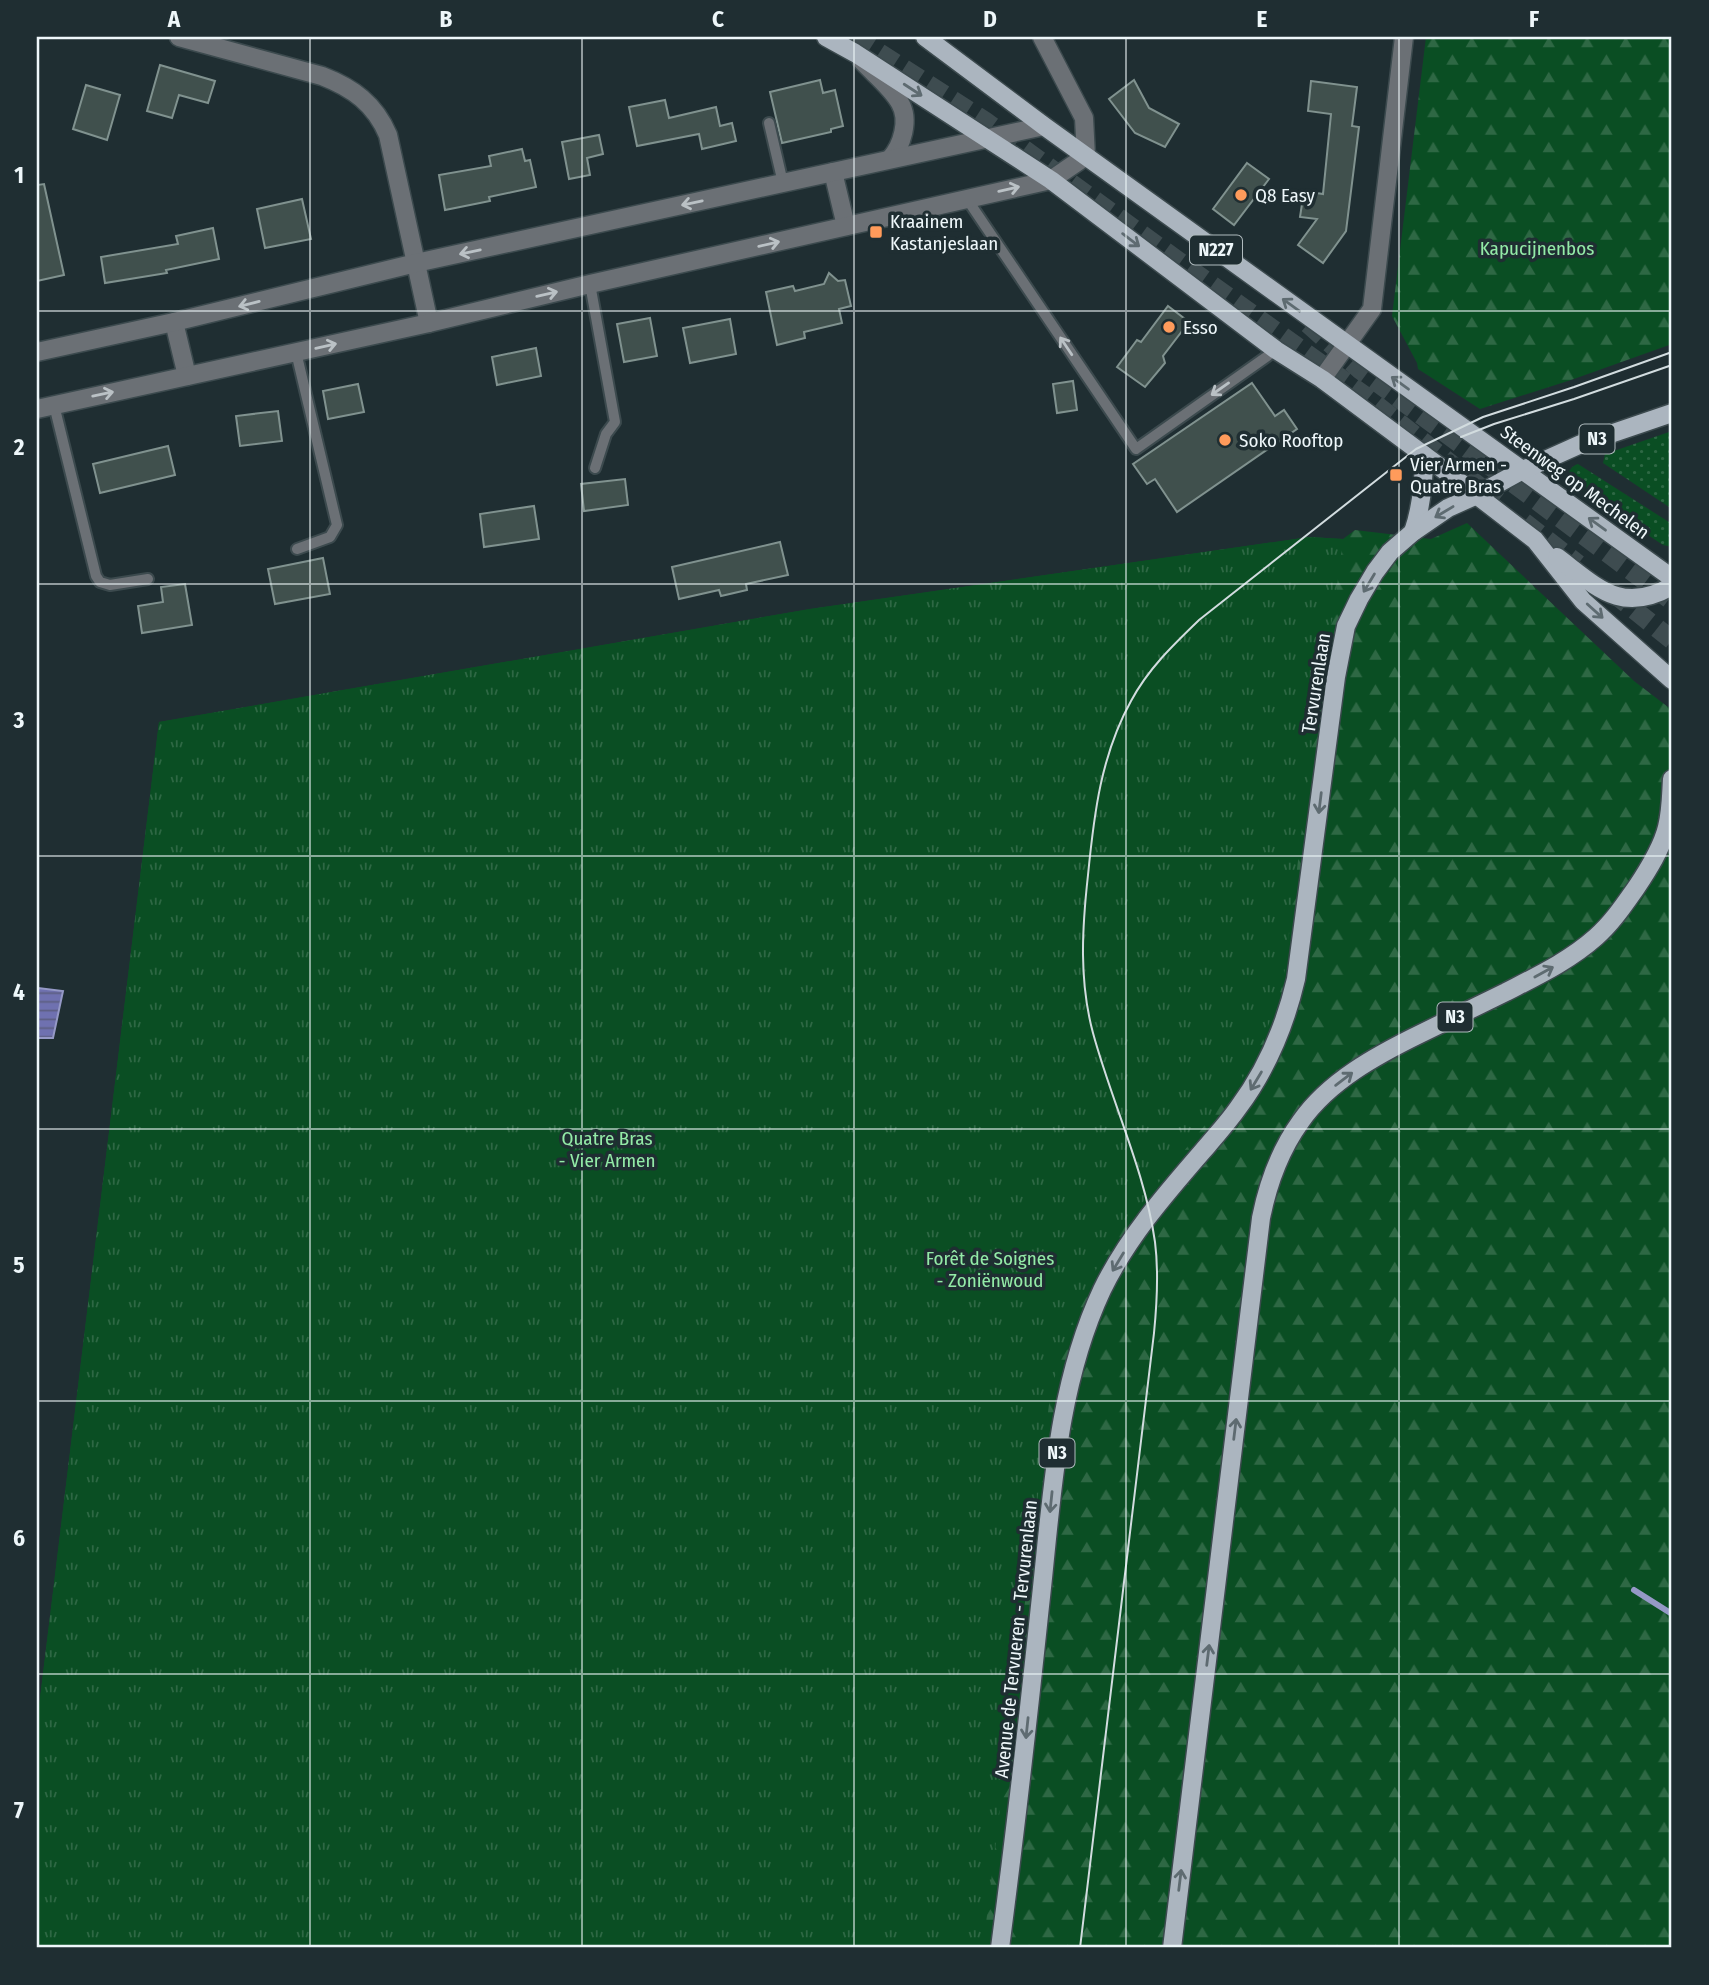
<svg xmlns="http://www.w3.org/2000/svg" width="1709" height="1985" viewBox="0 0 1709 1985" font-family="'Fira Sans Condensed',sans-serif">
<defs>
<pattern id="grass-dots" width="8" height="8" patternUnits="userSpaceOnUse" patternTransform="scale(1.75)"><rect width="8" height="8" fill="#0a4e23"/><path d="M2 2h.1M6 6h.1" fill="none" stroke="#2e6844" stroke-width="1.8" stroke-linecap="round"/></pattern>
<pattern id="forest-firs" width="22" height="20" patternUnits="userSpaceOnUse" patternTransform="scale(1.75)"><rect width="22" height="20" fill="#0a4e23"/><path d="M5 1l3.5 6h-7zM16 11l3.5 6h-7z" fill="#2e6844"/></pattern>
<pattern id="park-tufts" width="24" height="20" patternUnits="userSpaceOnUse" patternTransform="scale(1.75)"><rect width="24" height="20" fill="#0a4e23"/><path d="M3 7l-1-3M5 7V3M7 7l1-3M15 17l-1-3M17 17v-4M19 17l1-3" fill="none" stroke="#2e6844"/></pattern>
<pattern id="water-rules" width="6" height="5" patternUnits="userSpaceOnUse" patternTransform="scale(1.75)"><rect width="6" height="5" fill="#6f71b0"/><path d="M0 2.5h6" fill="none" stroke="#5d5f83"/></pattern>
</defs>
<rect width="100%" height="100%" fill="#1f2e32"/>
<g fill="url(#grass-dots)">
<polygon points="1672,431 1672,509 1603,463 1605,454"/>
<path d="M1578,464l94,60v23l-9,-2 -94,-62c-3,-8 1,-17 9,-19z"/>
</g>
<g fill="url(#forest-firs)">
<polygon points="1426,37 1672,37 1672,344 1571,380 1480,409 1418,369 1417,363 1392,316"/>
<polygon points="1467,523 1634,681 1672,710 1672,1948 37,1948 37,1723 159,722 810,609 1309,537 1343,539 1355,530 1431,539"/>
</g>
<polygon fill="url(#park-tufts)" points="1309,537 1343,539 1333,617 1324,647 1283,984 1263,1040 1242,1079 1122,1228 1098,1266 1078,1306 1062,1349 1050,1396 983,1948 37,1948 37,1723 159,722 810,609"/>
<polygon fill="url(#water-rules)" stroke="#9599c6" stroke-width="2" points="38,988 63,991 53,1038 37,1038"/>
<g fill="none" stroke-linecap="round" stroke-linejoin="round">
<polyline stroke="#9599c6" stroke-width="6" points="1634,1590 1672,1614"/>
</g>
<g fill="#40504d" stroke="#80928f" stroke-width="2">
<polygon points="160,65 215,81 208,103 179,95 172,118 147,111"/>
<polygon points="820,80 823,93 835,90 843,126 831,129 831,132 782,143 770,92"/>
<polygon points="1134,80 1149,108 1179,124 1165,147 1135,133 1109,99"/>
<polygon points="1311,81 1357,87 1352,126 1359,127 1346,231 1323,263 1298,245 1317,219 1300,217 1304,191 1323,194 1331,114 1308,111"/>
<polygon points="86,85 120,95 107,140 73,129"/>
<polygon points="665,100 669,118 716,107 720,126 732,123 736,141 702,149 699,134 637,146 629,107"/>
<polygon points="599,135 603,154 587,158 590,175 569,179 562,142"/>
<polygon points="522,149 525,161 530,160 536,187 489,197 490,201 445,210 439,175 491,166 489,156"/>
<polygon points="1247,163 1269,179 1234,225 1213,209"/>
<polygon points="44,184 64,275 37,281 37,185"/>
<polygon points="302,199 311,239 265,248 257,209"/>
<polygon points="213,228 219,259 166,270 167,273 105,283 101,257 178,244 176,236"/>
<polygon points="829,273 838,281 845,280 851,306 839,309 842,323 804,332 805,338 777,345 766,292 793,286 795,291 824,284"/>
<polygon points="1168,306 1189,322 1163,356 1165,363 1145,387 1117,367 1137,340 1141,342"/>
<polygon points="650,318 657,356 624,362 617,324"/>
<polygon points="730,319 736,354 690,363 683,328"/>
<polygon points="536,348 541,376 497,385 492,357"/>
<polygon points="1073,381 1077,410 1057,413 1053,384"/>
<polygon points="1252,383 1275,416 1284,410 1297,429 1177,512 1155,479 1147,484 1133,464"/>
<polygon points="358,384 364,412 328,419 323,391"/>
<polygon points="278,411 282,441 240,446 236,416"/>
<polygon points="168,446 175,475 100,493 93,464"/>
<polygon points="625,479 628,505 584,511 581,484"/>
<polygon points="534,506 539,539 484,547 480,514"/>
<polygon points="780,542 788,575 746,584 747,590 721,596 719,590 679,599 672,567"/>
<polygon points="323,558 330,594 275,604 268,569"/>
<polygon points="185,584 192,625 142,633 138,606 163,602 161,587"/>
</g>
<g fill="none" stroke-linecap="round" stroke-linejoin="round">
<g stroke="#3e4c50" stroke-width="19" stroke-dasharray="19 10" stroke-linecap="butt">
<polyline points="855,37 985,121 1364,395 1498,501"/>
<polyline points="1308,324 1359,369 1672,601"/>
<polyline points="1524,522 1578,564"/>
<polyline points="1612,592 1672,640"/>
</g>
<defs>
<g id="service">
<polyline points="769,123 783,183"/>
<polyline points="967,199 1136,449 1276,350"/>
<polyline points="590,284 615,422 606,434 595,468"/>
<polyline points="296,352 337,525 330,537 297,549"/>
<polyline points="54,405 96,576 100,582 110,585 148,579"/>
</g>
<g id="minor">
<path d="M179,37l143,39c31,12 53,28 66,59l41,188"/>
<polyline points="1042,37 1084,118 1086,156"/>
</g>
<g id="tertiary">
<path d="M862,61c12,13 29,26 38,42 10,17 2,43 -10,56"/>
<polyline points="833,172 846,226"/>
<polyline points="174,322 187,376"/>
<polyline points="37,352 174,322 416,263 1044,126"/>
<polyline points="1322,379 1372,309 1404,37"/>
<polyline points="37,409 429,323 590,284 1051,180 1086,156"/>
</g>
<g id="primary">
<polyline points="826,37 855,53 1051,180 1276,350 1322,379 1440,467 1535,540 1583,601 1672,680"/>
<polyline points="925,37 1044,126 1672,578"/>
<path d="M1413,532c9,-26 11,-51 11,-77"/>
<path d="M1557,557c40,30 64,58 115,29"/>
<path d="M1000,1948c15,-114 28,-228 40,-342 12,-106 16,-218 62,-316 26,-54 67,-100 106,-145 10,-12 21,-24 30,-37 29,-39 47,-82 58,-129l40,-302 10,-51 13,-27 16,-27 15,-20 23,-20 35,-24 29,-13 46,-25 58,-26 91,-31"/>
<path d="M1172,1948l89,-730c7,-35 19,-68 40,-97 28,-40 76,-66 119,-87 29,-14 57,-28 86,-42 31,-16 63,-31 90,-55 16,-14 28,-32 40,-49 12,-18 26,-40 31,-61 4,-16 4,-32 5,-48"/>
</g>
</defs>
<use href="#service" stroke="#3c4a4e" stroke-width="14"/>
<use href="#minor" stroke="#3c4a4e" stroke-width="21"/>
<use href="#tertiary" stroke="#3c4a4e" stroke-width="21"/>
<use href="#primary" stroke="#3c4a4e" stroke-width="21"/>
<use href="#service" stroke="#6b7075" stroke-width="10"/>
<use href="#minor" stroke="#6b7075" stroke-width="18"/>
<use href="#tertiary" stroke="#6b7075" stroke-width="18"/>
<use href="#primary" stroke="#abb5bf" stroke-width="18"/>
<g stroke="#d2dcdf" stroke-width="2">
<polyline points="1461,437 1494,424 1574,399 1672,365"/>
<path d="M1080,1948l74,-615c3,-30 5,-60 1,-91 -10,-71 -43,-139 -62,-209 -14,-52 -11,-104 -5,-158 6,-61 13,-120 43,-174 17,-32 42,-56 68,-81l217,-171 67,-32 91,-30 98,-35"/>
</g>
</g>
<defs><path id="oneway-shaft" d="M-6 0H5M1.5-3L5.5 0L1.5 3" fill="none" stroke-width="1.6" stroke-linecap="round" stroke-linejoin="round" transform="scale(1.75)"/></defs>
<g stroke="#5e6b71">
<use href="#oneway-shaft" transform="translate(913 90) rotate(33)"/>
<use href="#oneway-shaft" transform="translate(1131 240) rotate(37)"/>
<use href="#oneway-shaft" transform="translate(1291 305) rotate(-144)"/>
<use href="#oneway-shaft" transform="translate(1400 383) rotate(-144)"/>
<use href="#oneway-shaft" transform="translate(1444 512) rotate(149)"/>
<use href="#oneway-shaft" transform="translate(1597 524) rotate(-144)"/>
<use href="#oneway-shaft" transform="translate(1369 583) rotate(121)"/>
<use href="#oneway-shaft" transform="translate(1595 611) rotate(42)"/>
<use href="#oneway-shaft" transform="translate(1320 803) rotate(97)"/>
<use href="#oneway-shaft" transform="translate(1544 972) rotate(-29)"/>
<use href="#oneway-shaft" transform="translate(1344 1079) rotate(-37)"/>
<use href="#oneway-shaft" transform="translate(1256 1081) rotate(121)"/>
<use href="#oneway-shaft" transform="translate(1118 1262) rotate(121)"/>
<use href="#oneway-shaft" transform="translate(1235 1429) rotate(-83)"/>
<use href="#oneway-shaft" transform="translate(1051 1502) rotate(96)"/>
<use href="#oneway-shaft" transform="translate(1208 1655) rotate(-83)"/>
<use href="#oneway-shaft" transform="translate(1027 1728) rotate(96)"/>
<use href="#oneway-shaft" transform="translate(1180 1880) rotate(-83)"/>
</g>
<g stroke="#bac1c5">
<use href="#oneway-shaft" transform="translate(1009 189) rotate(-13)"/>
<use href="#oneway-shaft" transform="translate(692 203) rotate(168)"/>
<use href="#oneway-shaft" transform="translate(769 244) rotate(-13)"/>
<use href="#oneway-shaft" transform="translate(470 252) rotate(168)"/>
<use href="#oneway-shaft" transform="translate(547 294) rotate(-13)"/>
<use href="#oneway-shaft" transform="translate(249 304) rotate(166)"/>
<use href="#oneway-shaft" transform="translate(326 346) rotate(-13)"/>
<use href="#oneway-shaft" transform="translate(1066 346) rotate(-124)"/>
<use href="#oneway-shaft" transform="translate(1220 389) rotate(145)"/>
<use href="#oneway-shaft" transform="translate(103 394) rotate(-12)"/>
</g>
<path fill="none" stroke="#eef7fa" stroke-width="2" stroke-opacity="0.55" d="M310,37v1911M582,37v1911M854,37v1911M1126,37v1911M1399,37v1911M37,311h1635M37,584h1635M37,856h1635M37,1129h1635M37,1401h1635M37,1674h1635"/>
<g fill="#ff9b5b" stroke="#1f2e32" stroke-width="2.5">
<circle cx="1241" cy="195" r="7"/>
<rect x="869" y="225" width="14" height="14" rx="3.5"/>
<circle cx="1169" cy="327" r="7"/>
<circle cx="1225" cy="440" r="7"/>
<rect x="1389" y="468" width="14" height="14" rx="3.5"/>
</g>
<g text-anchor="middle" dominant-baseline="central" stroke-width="7" stroke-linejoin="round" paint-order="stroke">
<g fill="#1f2e32" stroke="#b0bbbe" stroke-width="2">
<rect x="1190" y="235.5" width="52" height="29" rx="5"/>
<rect x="1579.5" y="424.5" width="35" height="29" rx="5"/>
<rect x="1437.5" y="1002.5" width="35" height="29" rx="5"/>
<rect x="1039.5" y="1438.5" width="35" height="29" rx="5"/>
</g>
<g font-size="18" font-weight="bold" fill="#eef7fa">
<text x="1216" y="250">N227</text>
<text x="1597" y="439">N3</text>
<text x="1455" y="1017">N3</text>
<text x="1057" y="1453">N3</text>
</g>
<g font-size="19" fill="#eef7fa" stroke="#1f2e32" text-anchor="start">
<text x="1255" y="195">Q8 Easy</text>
<text x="890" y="221">Kraainem<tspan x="890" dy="22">Kastanjeslaan</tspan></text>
<text x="1183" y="327">Esso</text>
<text x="1239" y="440">Soko Rooftop</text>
<text x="1410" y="464">Vier Armen -<tspan x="1410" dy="22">Quatre Bras</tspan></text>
</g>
<g font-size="19" fill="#93eba7" stroke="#1f2e32">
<text x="1537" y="248">Kapucijnenbos</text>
<text x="607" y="1138">Quatre Bras<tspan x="607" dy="22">- Vier Armen</tspan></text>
<text x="990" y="1258">Forêt de Soignes<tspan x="990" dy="22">- Zoniënwoud</tspan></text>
</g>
<g font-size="19" fill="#eef7fa" stroke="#1f2e32">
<text transform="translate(1575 482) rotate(36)">Steenweg op Mechelen</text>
<text transform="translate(1316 683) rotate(-81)">Tervurenlaan</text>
<text transform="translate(1016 1639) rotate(-84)">Avenue de Tervueren - Tervurenlaan</text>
</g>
</g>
<rect width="1709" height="1985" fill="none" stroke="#1f2e32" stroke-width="77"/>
<rect x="38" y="38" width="1632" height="1908" fill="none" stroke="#eef7fa" stroke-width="2.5"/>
<g font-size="23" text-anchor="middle" font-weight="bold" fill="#eef7fa">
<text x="174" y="27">A</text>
<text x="446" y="27">B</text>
<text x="718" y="27">C</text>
<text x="990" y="27">D</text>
<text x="1262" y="27">E</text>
<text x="1534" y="27">F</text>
<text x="19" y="183">1</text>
<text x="19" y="455">2</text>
<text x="19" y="728">3</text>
<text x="19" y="1000">4</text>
<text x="19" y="1273">5</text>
<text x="19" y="1546">6</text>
<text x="19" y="1818">7</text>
</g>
</svg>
